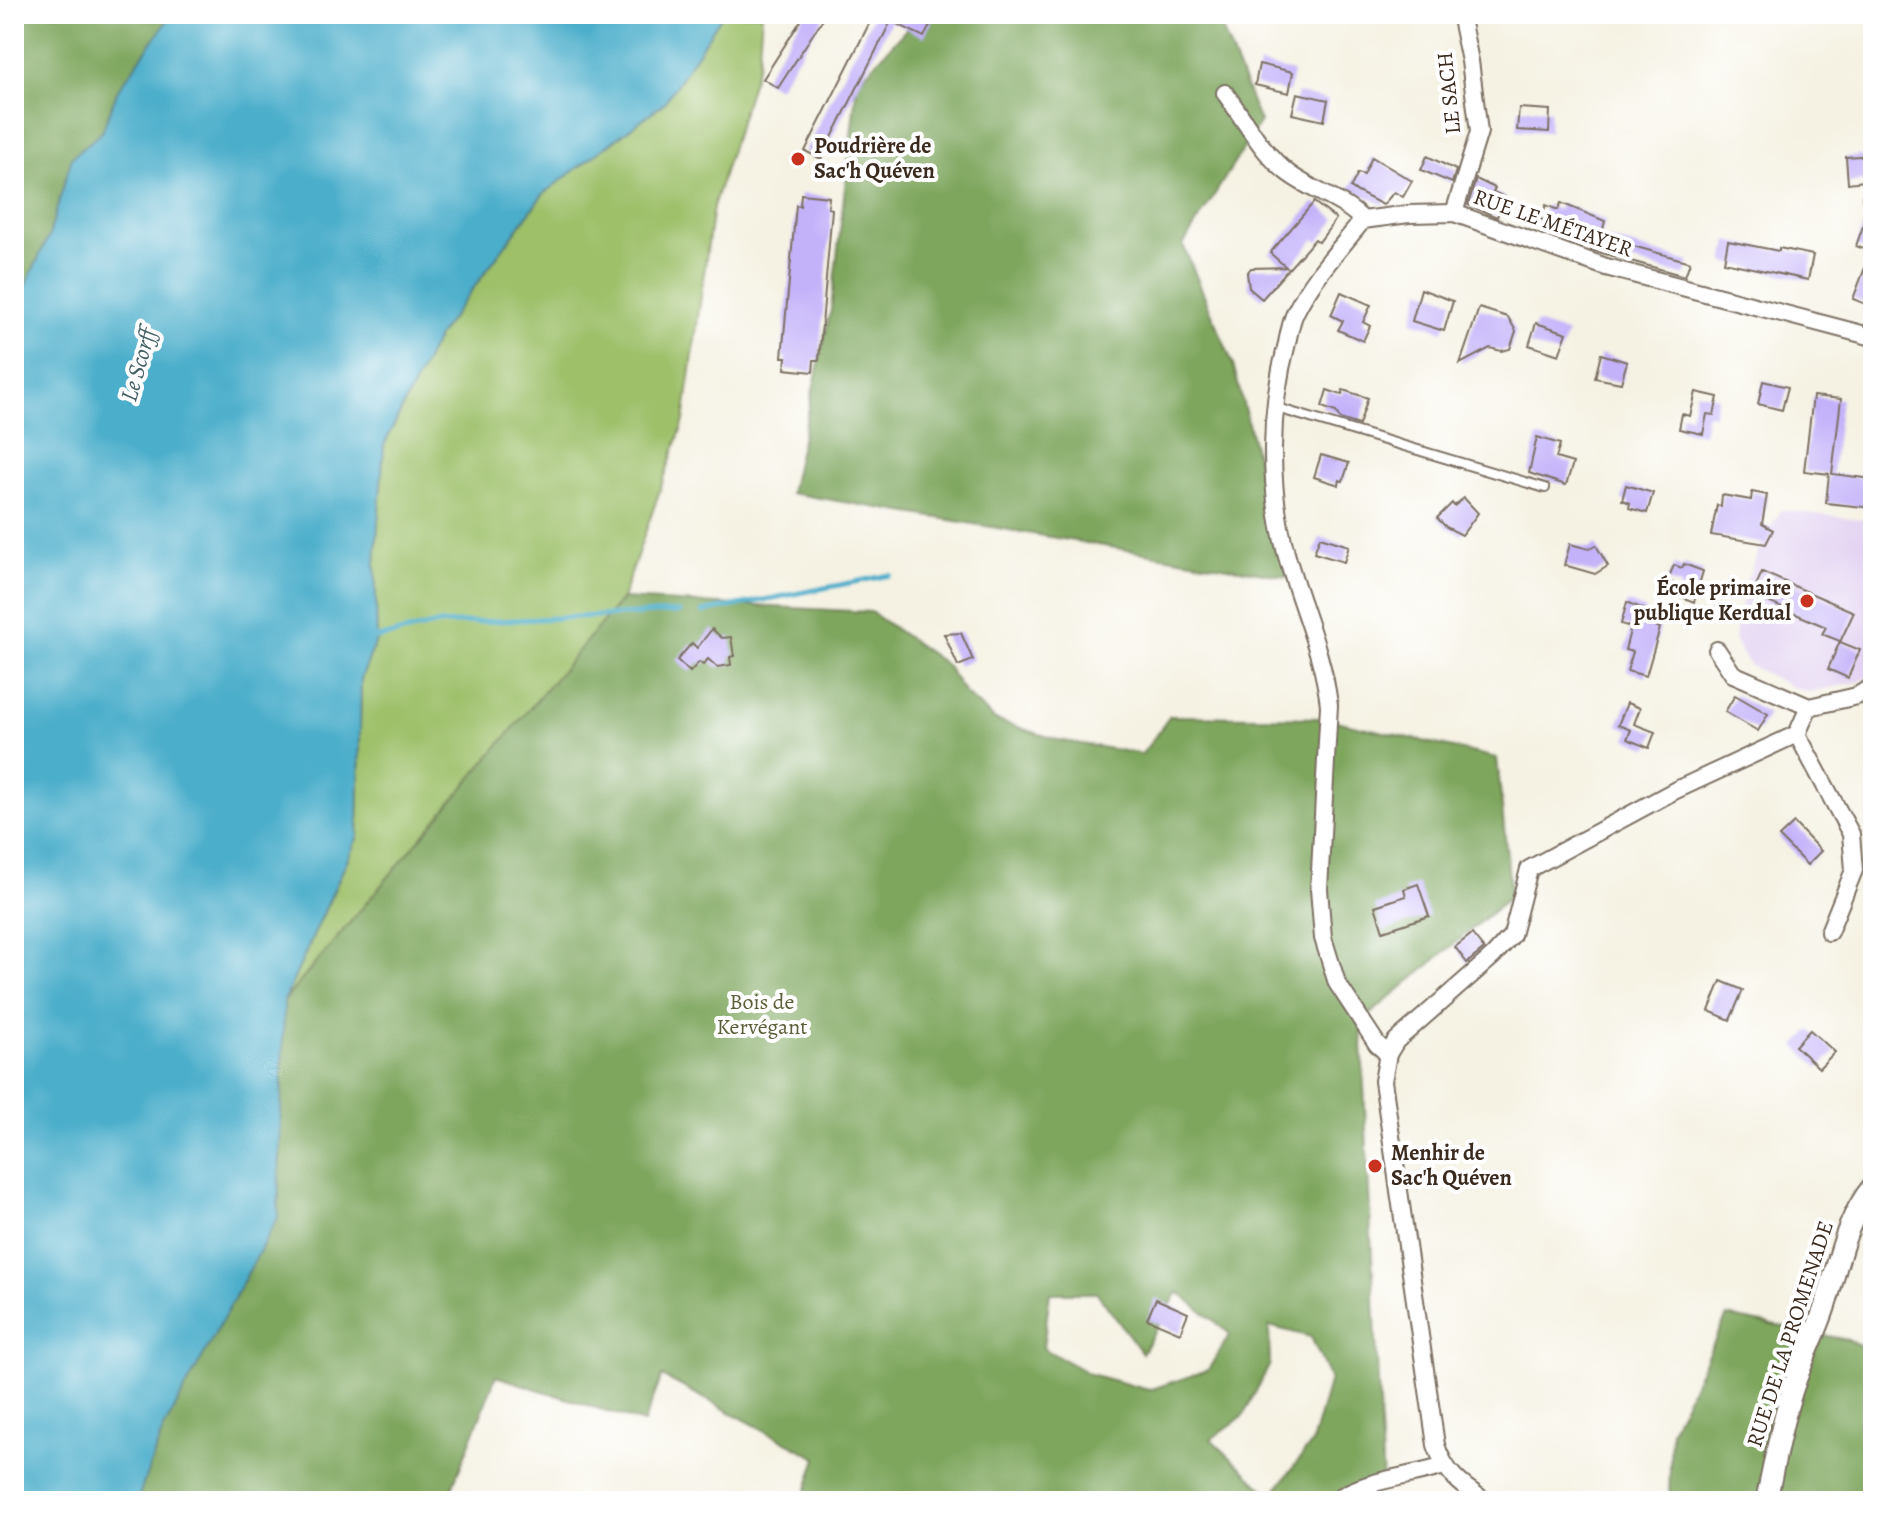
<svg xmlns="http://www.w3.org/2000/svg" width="1887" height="1515" viewBox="0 0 1887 1515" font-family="Alegreya,serif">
<rect width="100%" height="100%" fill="#fff"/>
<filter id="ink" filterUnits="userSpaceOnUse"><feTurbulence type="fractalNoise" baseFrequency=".0125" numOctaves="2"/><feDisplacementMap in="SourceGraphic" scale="16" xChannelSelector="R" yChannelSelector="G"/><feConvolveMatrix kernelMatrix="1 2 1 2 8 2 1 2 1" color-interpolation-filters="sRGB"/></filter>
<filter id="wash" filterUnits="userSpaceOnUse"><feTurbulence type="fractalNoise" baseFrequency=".006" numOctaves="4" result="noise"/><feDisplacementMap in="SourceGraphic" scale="32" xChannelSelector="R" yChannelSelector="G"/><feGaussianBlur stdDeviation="1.8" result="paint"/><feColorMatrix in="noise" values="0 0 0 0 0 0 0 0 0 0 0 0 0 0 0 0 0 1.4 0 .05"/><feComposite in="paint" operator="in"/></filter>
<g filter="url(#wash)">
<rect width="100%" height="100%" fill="#f5f2e3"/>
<polygon fill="#e3d3f2" points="1781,510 1873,521 1873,675 1858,682 1809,692 1792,687 1749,665 1734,640 1745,585 1760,547"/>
<polygon fill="#9dc069" stroke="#6c7544" stroke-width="2" points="723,14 762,14 758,64 713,207 684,421 622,599 284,1001 358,836 361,679 377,638 375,563 384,445 438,336 544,193 664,103"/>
<g fill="#7ea65d" stroke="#5c683e" stroke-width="2" fill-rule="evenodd">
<polygon points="14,14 172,14 118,90 102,132 72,157 49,236 23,291 14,302"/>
<polygon points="920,14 1216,14 1260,122 1183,245 1233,364 1287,577 790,493 831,309 857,83"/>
<path d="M622,599l249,13 74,52 20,29 30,27 63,20 84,14 28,-38 153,2 174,40 14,138 -150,126 22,464 -22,15h-558l14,-43 -155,-82 -18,47 -148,-47 -49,125h-310l26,-71 115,-213 6,-216zM1178,1292l52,42 -22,36 -59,20 -59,-16 -47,-26 7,-55h47l45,60zM1269,1326l42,11 19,42 -18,64 -41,53 -60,-57 32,-23 27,-52z"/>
<polygon points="1727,1316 1848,1340 1873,1352 1873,1501 1669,1501 1671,1430"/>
</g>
<polygon fill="#4caecb" stroke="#446c74" stroke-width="2" points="172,14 723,14 664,103 544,193 438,336 384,445 375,563 377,638 361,679 358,836 284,1001 278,1217 163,1430 137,1501 14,1501 14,302 23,291 49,236 72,157 102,132 118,90"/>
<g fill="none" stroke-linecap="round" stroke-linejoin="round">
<g stroke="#4caecb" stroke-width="5">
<polyline points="703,612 890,575"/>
<polyline points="371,637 377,638 438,624 680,612"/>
</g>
</g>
<g id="blocks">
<g fill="#c3b1f9">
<polygon points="805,14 826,14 778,88 763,79"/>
<polygon points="874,14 936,14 924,37 891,21 821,159 805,151"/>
<polygon points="1259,64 1293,72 1289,93 1255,85"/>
<polygon points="1297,93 1328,100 1324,121 1292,114"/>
<polygon points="1519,108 1550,110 1549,132 1517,130"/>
<polygon points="1873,155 1873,180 1848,183 1846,157"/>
<polygon points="1427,156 1456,170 1452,183 1421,170"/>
<polygon points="1372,157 1412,181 1403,197 1394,192 1383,205 1350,188 1358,173 1364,175"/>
<polygon points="1476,179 1495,188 1493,192 1505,197 1497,217 1468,205"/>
<polygon points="801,194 829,197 828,208 832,209 819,360 814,360 813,372 785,369 786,357 782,357 796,205 800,206"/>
<polygon points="1314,202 1336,219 1319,242 1315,239 1262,299 1249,288 1247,273 1251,268 1286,267 1270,253"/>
<polygon points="1561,203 1605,221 1601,237 1690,262 1685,276 1591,250 1594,239 1540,219 1546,205 1558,210"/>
<polygon points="1869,209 1873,210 1873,307 1853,299 1871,252 1856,246"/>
<polygon points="1728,241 1779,251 1779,248 1813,255 1808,280 1724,262"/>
<polygon points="1421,289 1453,301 1444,331 1412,321"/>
<polygon points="1341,292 1371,305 1363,322 1370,326 1363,341 1338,330 1343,321 1331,315"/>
<polygon points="1479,308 1508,317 1516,331 1510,349 1501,351 1490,348 1460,364"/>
<polygon points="1536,323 1567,333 1559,355 1529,345"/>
<polygon points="1601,354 1627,362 1621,383 1595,378"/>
<polygon points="1763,381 1788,387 1782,410 1758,404"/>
<polygon points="1327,390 1342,395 1343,390 1368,398 1359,425 1340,419 1336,412 1322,407"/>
<polygon points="1696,392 1718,397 1714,415 1707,414 1703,434 1679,429 1682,414 1690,416"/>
<polygon points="1813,396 1841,399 1832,474 1873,479 1873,508 1826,503 1829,474 1804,471"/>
<polygon points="1537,437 1560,444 1556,458 1573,463 1566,485 1529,473"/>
<polygon points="1321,455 1349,463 1343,481 1340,480 1339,485 1314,477"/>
<polygon points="1626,485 1653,493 1647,513 1629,508 1630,503 1622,500"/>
<polygon points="1752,492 1767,495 1762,524 1773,530 1766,544 1711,535 1717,505 1721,506 1722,495 1751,500"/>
<polygon points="1464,498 1478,513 1462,535 1446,527 1437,518 1452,503 1454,506"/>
<polygon points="1320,537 1349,546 1344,562 1314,553"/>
<polygon points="1570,544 1589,549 1596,545 1608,566 1595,574 1564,565"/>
<polygon points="1684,564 1703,571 1694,602 1677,595 1681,586 1667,581 1674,565 1682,568"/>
<polygon points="1762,572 1854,612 1840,642 1860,650 1848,678 1828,669 1840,641 1822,634 1826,627 1752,595"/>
<polygon points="1627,602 1646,610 1643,620 1660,628 1646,676 1627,671 1633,652 1625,650 1631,627 1621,624"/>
<polygon points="712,629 722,638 731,637 734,656 730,657 731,665 717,667 708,659 703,665 699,662 690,672 677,660 692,643 697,648"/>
<polygon points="961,633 973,660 958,666 944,634"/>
<polygon points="1735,695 1768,714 1758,731 1725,712"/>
<polygon points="1627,703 1640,708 1634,724 1655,732 1649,748 1627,739 1631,730 1618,725"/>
<polygon points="1794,823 1821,851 1807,865 1779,837"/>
<polygon points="1418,884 1429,916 1383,931 1375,906 1406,896 1404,889"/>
<polygon points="1472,934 1484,949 1467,963 1455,947"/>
<polygon points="1721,981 1743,990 1730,1020 1709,1011"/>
<polygon points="1810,1030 1835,1052 1819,1068 1795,1046"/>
<polygon points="1156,1299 1188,1313 1180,1333 1147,1319"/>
</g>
</g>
</g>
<g filter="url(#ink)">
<use href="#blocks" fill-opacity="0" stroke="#7c7063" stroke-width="2"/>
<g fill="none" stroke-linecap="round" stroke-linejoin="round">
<defs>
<polyline id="service" points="1277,408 1545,488"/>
<g id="minor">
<path d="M1225,93c19,26 37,60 63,80 24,18 54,26 75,47"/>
<polyline points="1871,198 1873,199"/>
<polyline points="1454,213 1479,132 1470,61 1460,14"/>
<polyline points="1717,650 1733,674 1809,707 1857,696 1873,686"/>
<polyline points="1809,707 1797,734 1851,834 1854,870 1829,932"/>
<polyline points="1388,1054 1396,1041 1493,956 1512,935 1529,869 1674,791 1797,734"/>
<path d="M1334,1501c30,-22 74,-23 110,-35"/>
<path d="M1485,1501c-24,-16 -40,-28 -49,-56l-53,-364 5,-27 -11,-10 -40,-61 -14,-45 -4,-49 10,-184c-6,-53 -29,-100 -43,-152 -18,-67 -17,-143 1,-210 2,-10 4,-21 8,-30 17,-35 44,-63 68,-93l46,-6 45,-1 152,54 267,70"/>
</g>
<path id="tertiary" d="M1766,1501c10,-44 17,-90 34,-132 8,-21 18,-41 25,-63 14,-43 19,-84 48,-120"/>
</defs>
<use href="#service" stroke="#7c7063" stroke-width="12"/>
<use href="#minor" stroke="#7c7063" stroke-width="20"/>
<use href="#tertiary" stroke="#7c7063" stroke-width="24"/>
<use href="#service" stroke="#fff" stroke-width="8"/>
<use href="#minor" stroke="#fff" stroke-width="16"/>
<use href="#tertiary" stroke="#fff" stroke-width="20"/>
</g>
</g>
<g fill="#c8321e" stroke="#fff" stroke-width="3">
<circle cx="798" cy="159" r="8"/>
<circle cx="1807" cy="601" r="8"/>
<circle cx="1375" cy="1166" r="8"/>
</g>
<g text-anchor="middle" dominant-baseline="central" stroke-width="8" stroke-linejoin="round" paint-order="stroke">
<g font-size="22" fill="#3b2a1e" stroke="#fff">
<text transform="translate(1449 93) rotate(-96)">LE SACH</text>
<text transform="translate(1553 223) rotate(19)">RUE LE MÉTAYER</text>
<text transform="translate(1790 1334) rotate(-72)">RUE DE LA PROMENADE</text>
</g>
<g font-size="22" font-weight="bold" fill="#3b2a1e" stroke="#fff" text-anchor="start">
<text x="814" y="146">Poudrière de<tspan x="814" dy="25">Sac'h Quéven</tspan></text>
<text x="1791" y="588" text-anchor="end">École primaire<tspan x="1791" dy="25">publique Kerdual</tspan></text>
<text x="1391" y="1153">Menhir de<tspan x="1391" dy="25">Sac'h Quéven</tspan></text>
</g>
<g font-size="22" fill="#5d5e38" stroke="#fff">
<text x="762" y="1002">Bois de<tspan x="762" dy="25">Kervégant</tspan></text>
</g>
<g font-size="24" font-style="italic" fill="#425f63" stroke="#fff">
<text transform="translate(138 365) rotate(-74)">Le Scorff</text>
</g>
</g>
<rect width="1887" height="1515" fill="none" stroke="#fff" stroke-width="48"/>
</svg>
